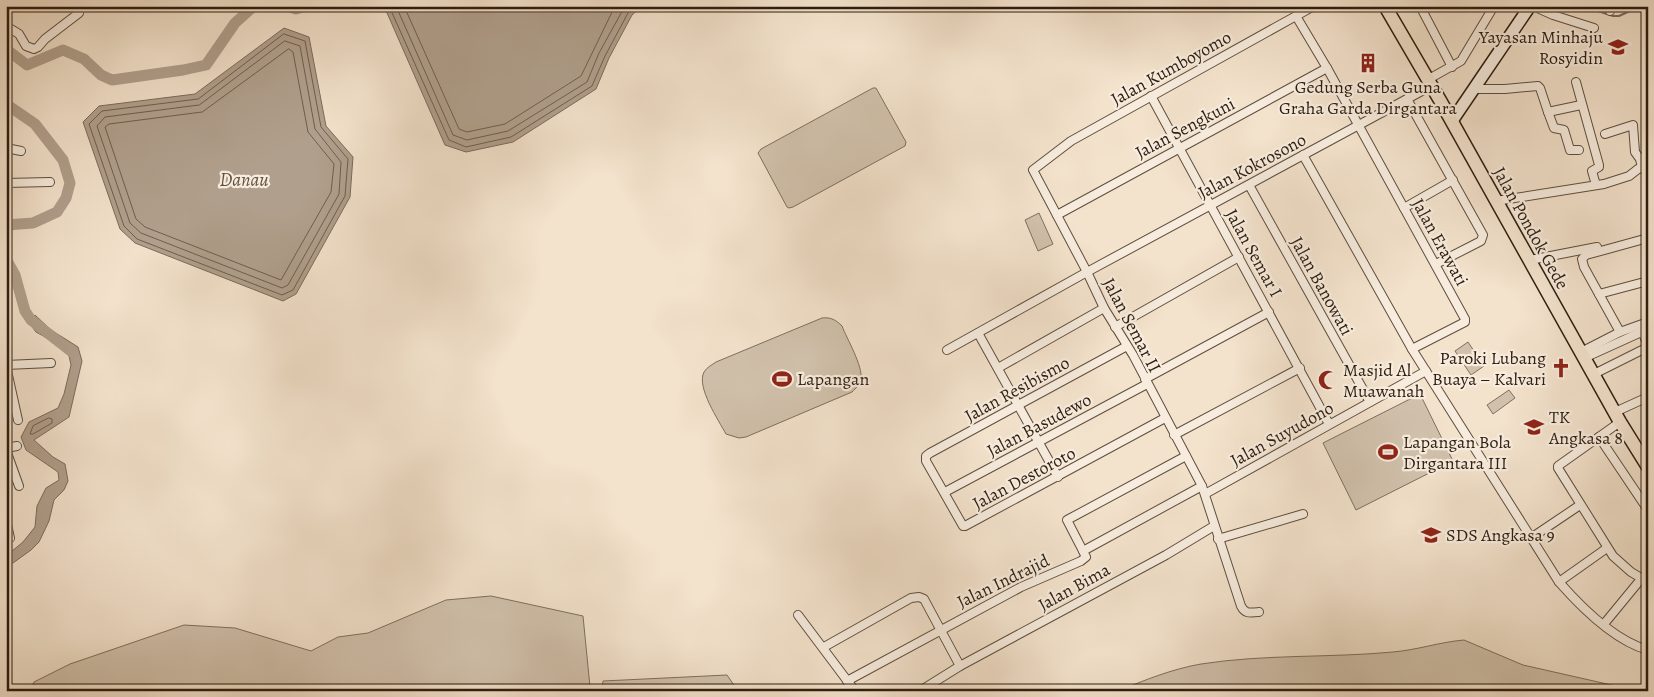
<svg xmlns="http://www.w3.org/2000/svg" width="1654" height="697" viewBox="0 0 1654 697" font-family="Alegreya,serif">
<rect width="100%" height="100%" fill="#f3e2cc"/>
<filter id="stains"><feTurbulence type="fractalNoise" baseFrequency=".004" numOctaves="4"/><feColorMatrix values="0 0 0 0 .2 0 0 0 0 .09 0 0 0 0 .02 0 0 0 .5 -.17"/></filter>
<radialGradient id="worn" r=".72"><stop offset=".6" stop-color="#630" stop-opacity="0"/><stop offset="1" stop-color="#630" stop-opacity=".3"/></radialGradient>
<g fill="#d1c1ac" stroke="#7f6f5e">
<polygon points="873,88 876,88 906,142 905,146 793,207 789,208 787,207 758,153 761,149"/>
<polygon points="1039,213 1053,244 1038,251 1025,220"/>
<path d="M822,318c9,-1 14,2 20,8 5,13 21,40 19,53 -1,6 -5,9 -9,13l-106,45 -7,1 -13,-4c-7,-13 -30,-47 -22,-62 3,-5 8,-7 12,-10z"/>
<polygon points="1468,342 1484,366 1471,375 1455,351"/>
<polygon points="1509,390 1515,398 1493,414 1487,405"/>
<polygon points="1420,394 1453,461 1356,510 1323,443"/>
<polygon points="491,596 583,616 590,687 583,691 30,691 34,682 70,664 184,625 235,628 311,651 338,637 368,633 446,600"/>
<path d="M1464,640l59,25 115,26h-520c27,-11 54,-22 83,-27 64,-10 128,-6 192,-12 24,-2 47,-10 71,-12z"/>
<polygon points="727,675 738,691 602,691 603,681"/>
</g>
<g fill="#b09f8c" stroke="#7c6b5a">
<polygon points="384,6 642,6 632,15 609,58 596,89 513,142 466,152 445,145"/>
<polygon points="284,28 309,37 326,126 353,157 350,197 296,294 283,301 135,243 120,229 83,122 99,106 195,94"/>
<polygon points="20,298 30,320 35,315 51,330 78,347 82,361 69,417 34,440 53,457 65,464 68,481 64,490 54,500 49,521 39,542 31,550 6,568 6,556 23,542 35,527 37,506 46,488 59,480 58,472 26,450 21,437 29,422 58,408 64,394 71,365 69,356 54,342 36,332 23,315"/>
</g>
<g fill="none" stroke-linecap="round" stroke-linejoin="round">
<g stroke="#6e5e4e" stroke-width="1">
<polyline points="389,6 449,140 466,147 511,137 592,86 605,56 628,13 634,6"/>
<polyline points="396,6 453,135 467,140 508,131 587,82 599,53 625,6"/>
<polyline points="404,6 459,129 467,132 505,124 581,76 615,6"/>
<polygon points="284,34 305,41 321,127 348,159 345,196 293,290 282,295 137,239 124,226 89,124 102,111 198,99"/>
<polygon points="285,41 300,46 315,129 341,162 339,194 288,285 282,288 141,233 130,223 97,126 105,117 199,105"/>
<polygon points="289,49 293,52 308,132 334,164 331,192 281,280 145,227 136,219 105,127 109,124 202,112"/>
<polygon points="49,418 52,419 52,423 33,434 30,434 33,426"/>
</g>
<polyline stroke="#7c6b5a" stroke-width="2" points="1583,6 1613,16 1619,16 1632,10 1648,8"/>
<g stroke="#b09f8c" stroke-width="11">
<polyline points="287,6 296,9 305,6"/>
<polyline points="6,49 27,65 63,50 84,59 101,75 112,80 183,70 206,65 235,23 254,6"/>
<polyline points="6,104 35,124 63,160 70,183 66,198 57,212 33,223 6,225"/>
<polyline points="6,259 15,275 25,311 31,320 72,352"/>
</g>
<defs>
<g id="minor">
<polyline points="1420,6 1452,67"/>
<polyline points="1533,6 1553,15 1594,28"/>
<polyline points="1610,11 1610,6"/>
<polyline points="1296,16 1314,6"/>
<polyline points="6,26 19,34 26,46 34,49 38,47 45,39 79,13"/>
<polyline points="1427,80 1461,61 1494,6"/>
<polyline points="1576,82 1599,165 1599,167 1592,171 1596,185"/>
<polyline points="1474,89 1505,89 1538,86 1540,88 1548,112 1581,105"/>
<polyline points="1151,96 1329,424"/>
<polyline points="1407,99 1483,235 1481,241 1436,264"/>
<polyline points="1548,112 1554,128 1564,130 1570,150 1579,150"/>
<polyline points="1605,134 1633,125 1635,152 1640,159 1642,168"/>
<polyline points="6,148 21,151"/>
<path d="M1303,155l109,194 147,233c22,25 56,59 89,68"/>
<polyline points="6,183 50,182"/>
<polyline points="1249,185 1370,402"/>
<polyline points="1496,201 1604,184 1629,176 1638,169 1648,167"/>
<polyline points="1404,208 1453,180"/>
<polyline points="1057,215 1327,68"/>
<polyline points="1530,260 1597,247"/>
<polyline points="1599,294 1648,281"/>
<polyline points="1115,327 1239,257"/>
<polyline points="1620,332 1584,267 1582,259 1586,255 1648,238"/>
<polyline points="978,333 1058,477"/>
<polyline points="1127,346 930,453 926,456 926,461 963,526 965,526 1165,418"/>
<polyline points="947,350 1087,272 1431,86"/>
<polyline points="1581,352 1620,332 1648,322"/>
<polyline points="1584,358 1648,329"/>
<polyline points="6,365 51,363"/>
<polyline points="6,366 18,420"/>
<polyline points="998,368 1104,308"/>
<polyline points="1594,374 1646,348 1647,343 1642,331"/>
<polyline points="1145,379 1269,312"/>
<polyline points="1615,412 1648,397"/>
<polyline points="1620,422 1558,466 1558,468 1613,556 1631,572 1648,582"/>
<polyline points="1174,435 1300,368"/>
<polyline points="1599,437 1648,510"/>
<polyline points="6,448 17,446"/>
<polyline points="6,450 19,486"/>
<polyline points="945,492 1147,384"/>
<polyline points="1205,494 1426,371"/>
<polyline points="6,520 10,538"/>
<polyline points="1531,538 1580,505"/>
<polyline points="1218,539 1303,514"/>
<polyline points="1083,551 1067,520 1186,456"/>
<polyline points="1559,582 1607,548"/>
<path d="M1259,612c-9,1 -14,2 -18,-6l-39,-120 -69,-131 -29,-47 -17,-36 -54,-102 38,-29 225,-125 31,52 138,251v3l-53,27"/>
<polyline points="798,615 855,691"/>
<polyline points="1604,624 1641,579"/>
<polyline points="824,647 911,598 919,597 924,599 960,666"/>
<polyline points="847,681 1021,587 1081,561 1086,557 1083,551 1202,486"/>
<polyline points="920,691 960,666 1166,555 1214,526"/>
</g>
<polyline id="secondary" points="1452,121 1530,6"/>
<polyline id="primary" points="1385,6 1441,102 1620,422 1648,467"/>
</defs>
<use href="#minor" stroke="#5e4e3e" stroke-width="10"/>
<use href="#secondary" stroke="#2d1d0f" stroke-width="14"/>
<use href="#primary" stroke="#2d1d0f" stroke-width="15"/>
<use href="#minor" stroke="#f7ecde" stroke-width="8"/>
<use href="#secondary" stroke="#f7ecde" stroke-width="11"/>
<use href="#primary" stroke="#f3e2cc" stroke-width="12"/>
</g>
<defs>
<symbol id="school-bare" viewBox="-9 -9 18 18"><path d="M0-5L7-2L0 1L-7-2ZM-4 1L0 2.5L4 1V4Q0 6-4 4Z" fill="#8f2418" stroke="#f7ecde" stroke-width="2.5" paint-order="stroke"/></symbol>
<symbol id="building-bare" viewBox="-9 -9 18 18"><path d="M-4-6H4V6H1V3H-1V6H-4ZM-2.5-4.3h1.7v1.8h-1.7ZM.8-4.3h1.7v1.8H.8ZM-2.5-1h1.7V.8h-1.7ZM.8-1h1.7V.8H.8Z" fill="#8f2418" stroke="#f7ecde" stroke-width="2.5" paint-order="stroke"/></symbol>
<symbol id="church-bare" viewBox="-9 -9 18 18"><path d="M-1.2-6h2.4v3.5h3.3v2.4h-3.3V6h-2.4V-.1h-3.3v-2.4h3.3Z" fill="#8f2418" stroke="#f7ecde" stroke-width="2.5" paint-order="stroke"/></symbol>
<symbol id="stadium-bare" viewBox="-9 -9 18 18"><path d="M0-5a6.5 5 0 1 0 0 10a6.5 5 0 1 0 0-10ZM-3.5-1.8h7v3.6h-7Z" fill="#8f2418" stroke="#f7ecde" stroke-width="2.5" paint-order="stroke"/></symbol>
<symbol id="mosque-bare" viewBox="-9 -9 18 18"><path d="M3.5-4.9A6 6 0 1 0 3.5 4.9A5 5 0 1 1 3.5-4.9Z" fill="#8f2418" stroke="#f7ecde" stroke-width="2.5" paint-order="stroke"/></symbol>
</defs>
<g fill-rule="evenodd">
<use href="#school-bare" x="1604" y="33" width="28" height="28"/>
<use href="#building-bare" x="1354" y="49" width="28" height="28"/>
<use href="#church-bare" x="1547" y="354" width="28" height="28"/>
<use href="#stadium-bare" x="768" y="365" width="28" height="28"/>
<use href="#mosque-bare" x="1314" y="366" width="28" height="28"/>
<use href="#school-bare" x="1520" y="413" width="28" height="28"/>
<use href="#stadium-bare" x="1374" y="438" width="28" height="28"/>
<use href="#school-bare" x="1417" y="521" width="28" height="28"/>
</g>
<g text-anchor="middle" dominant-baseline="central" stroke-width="4.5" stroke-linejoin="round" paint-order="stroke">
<g font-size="18" fill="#2d1d0f" stroke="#f7ecde" text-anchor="start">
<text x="1603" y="37" text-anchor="end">Yayasan Minhaju<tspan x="1603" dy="21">Rosyidin</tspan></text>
<text x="1368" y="87" text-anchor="middle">Gedung Serba Guna<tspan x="1368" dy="21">Graha Garda Dirgantara</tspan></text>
<text x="1546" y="358" text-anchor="end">Paroki Lubang<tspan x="1546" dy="21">Buaya – Kalvari</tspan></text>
<text x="1343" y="370">Masjid Al<tspan x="1343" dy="21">Muawanah</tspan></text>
<text x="797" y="379">Lapangan</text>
<text x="1549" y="417">TK<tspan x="1549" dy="21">Angkasa 8</tspan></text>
<text x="1403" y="442">Lapangan Bola<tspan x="1403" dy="21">Dirgantara III</tspan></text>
<text x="1446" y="535">SDS Angkasa 9</text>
</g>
<g font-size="18" fill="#2d1d0f" stroke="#f7ecde">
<text transform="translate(1171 68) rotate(-29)">Jalan Kumboyomo</text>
<text transform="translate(1185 128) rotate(-28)">Jalan Sengkuni</text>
<text transform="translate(1252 166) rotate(-28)">Jalan Kokrosono</text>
<text transform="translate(1531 228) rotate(61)">Jalan Pondok Gede</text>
<text transform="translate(1440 242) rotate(61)">Jalan Erawati</text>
<text transform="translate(1254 253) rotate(61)">Jalan Semar I</text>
<text transform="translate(1322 286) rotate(61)">Jalan Banowati</text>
<text transform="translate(1132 325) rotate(62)">Jalan Semar II</text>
<text transform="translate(1017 389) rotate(-29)">Jalan Resibismo</text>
<text transform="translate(1039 425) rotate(-28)">Jalan Basudewo</text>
<text transform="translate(1282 434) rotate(-29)">Jalan Suyudono</text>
<text transform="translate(1024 478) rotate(-28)">Jalan Destoroto</text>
<text transform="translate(1003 581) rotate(-26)">Jalan Indrajid</text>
<text transform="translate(1074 587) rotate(-29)">Jalan Bima</text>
</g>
<g font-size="19" font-style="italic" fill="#615141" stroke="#f7ecde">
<text x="244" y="180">Danau</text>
</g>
</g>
<rect width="1654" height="697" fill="none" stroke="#f3e2cc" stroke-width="25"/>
<rect x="8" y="8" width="1639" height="682" fill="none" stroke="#2d1d0f" stroke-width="2.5"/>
<rect x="12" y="12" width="1629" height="672" fill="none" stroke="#2d1d0f"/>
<rect width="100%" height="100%" filter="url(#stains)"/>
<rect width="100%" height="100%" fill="url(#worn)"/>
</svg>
